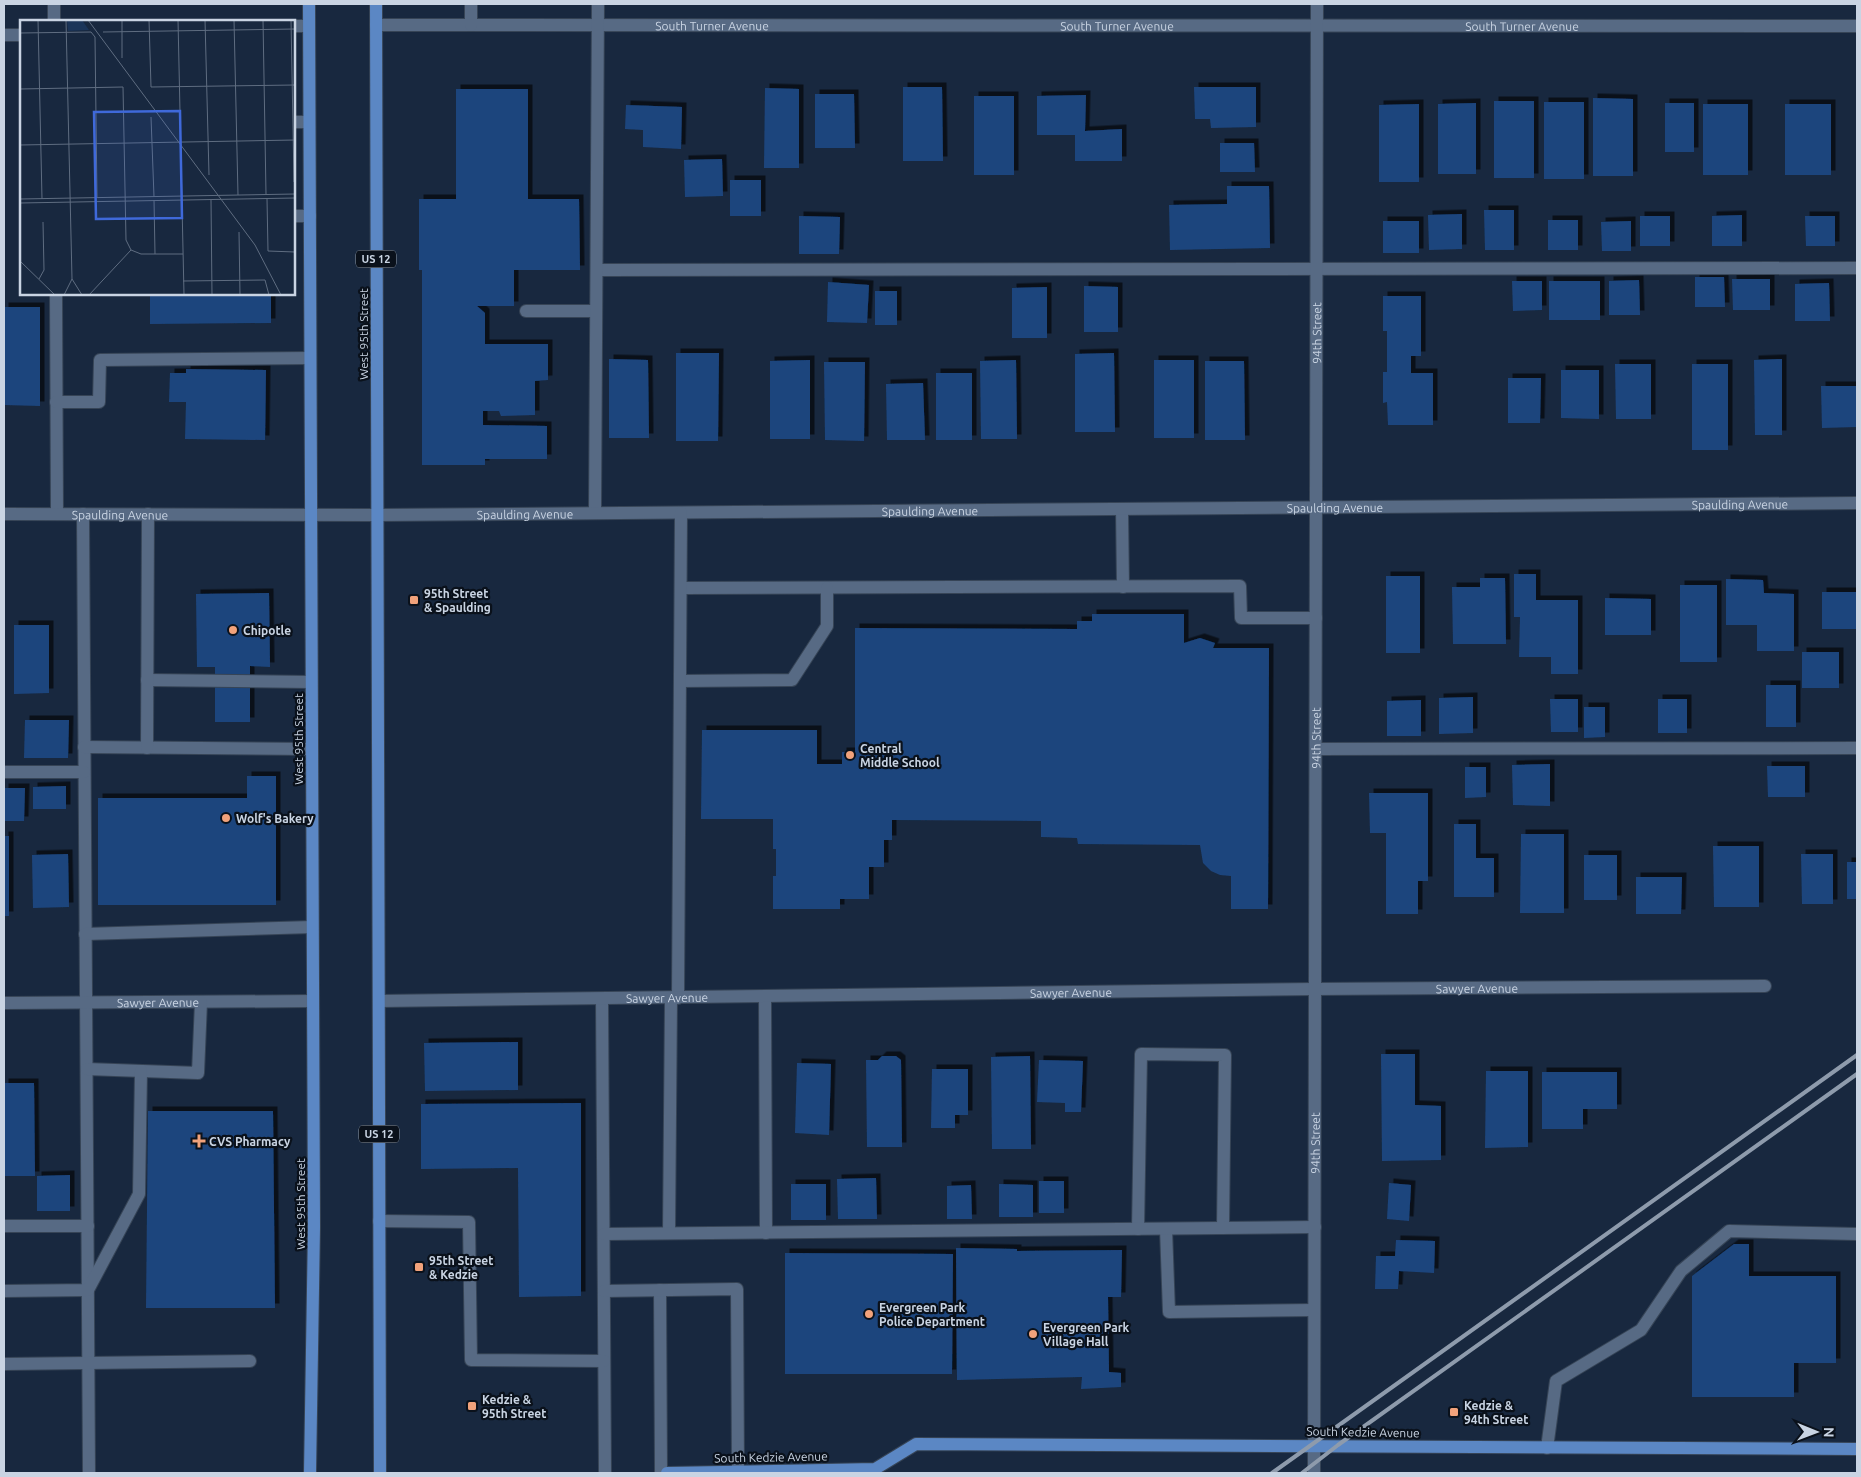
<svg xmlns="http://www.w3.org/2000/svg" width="1861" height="1477" viewBox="0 0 1861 1477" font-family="Ubuntu,sans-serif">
<defs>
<filter id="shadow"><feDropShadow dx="4.5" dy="-4.5" stdDeviation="0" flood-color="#0009"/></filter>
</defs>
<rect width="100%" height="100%" fill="#18283f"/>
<g fill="#1c457d" filter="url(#shadow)">
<polygon points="903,87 942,87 943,161 903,161"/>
<polygon points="1194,87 1256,87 1256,127 1211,128 1210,119 1195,119"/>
<polygon points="765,88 799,89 799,168 764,168"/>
<polygon points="456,89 528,89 528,199 579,199 580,270 514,270 514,306 477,306 485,313 485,344 548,344 548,380 535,381 535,415 501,416 499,411 483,411 483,425 547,426 547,459 485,459 485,465 422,465 422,270 419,270 419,199 456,199"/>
<polygon points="815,94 854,94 855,148 815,148"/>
<polygon points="1086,95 1085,131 1122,129 1122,161 1075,161 1075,135 1037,135 1037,96"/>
<rect x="974" y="96" width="40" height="79"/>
<polygon points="1593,98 1633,99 1633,176 1593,176"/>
<rect x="1494" y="101" width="40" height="77"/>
<rect x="1544" y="102" width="40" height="77"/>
<polygon points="1476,103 1476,174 1438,174 1438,104"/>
<rect x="1665" y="103" width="29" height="49"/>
<polygon points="1419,104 1419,182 1379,182 1379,105"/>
<rect x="1703" y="104" width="45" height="71"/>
<rect x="1785" y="104" width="46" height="71"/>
<polygon points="626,105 682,107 681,149 643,147 643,130 625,129"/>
<polygon points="1220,143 1254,143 1255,172 1220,172"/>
<polygon points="722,159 723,196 685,197 684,160"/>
<rect x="730" y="180" width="31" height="36"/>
<polygon points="1227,186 1269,186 1270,248 1170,250 1169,205 1227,204"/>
<polygon points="1484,210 1514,210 1514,250 1485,250"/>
<polygon points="1462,214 1462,249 1429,250 1428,215"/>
<polygon points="1742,215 1742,246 1712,246 1712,216"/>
<polygon points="799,216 840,217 839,254 799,254"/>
<rect x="1640" y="216" width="30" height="30"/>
<polygon points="1805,216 1835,216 1835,246 1806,246"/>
<rect x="1548" y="220" width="30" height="30"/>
<rect x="1383" y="221" width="36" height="32"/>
<polygon points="1631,221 1631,251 1602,251 1601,222"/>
<polygon points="1695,277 1724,277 1725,307 1695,307"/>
<polygon points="1732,279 1770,279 1770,310 1733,310"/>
<polygon points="1639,280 1640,315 1609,315 1609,281"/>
<polygon points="1512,281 1542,281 1542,310 1513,311"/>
<rect x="1549" y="281" width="51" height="39"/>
<polygon points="828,282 869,285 867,323 827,322"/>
<polygon points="1829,283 1830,321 1795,321 1795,284"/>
<polygon points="1084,286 1118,287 1118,332 1084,332"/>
<polygon points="1047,287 1047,338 1012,338 1012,288"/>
<rect x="875" y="291" width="22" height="34"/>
<polygon points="150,294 271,294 271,323 150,324"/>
<polygon points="1383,296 1421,296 1421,356 1411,356 1411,373 1433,373 1433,425 1388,425 1387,402 1383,403 1383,372 1387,372 1387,331 1383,331"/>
<polygon points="4,307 40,307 40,406 4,405"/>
<polygon points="676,353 719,353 718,441 676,441"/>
<polygon points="1114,353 1115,432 1075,432 1075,354"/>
<polygon points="609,359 648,360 649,438 609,438"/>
<polygon points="1782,359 1782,435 1755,435 1754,360"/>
<polygon points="810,360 810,439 770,439 770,361"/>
<polygon points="1016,360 1017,439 981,439 980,361"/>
<rect x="1154" y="360" width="40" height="78"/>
<polygon points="1205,361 1244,361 1245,440 1205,440"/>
<polygon points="824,362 865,362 864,441 825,440"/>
<polygon points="1615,364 1651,364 1651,419 1616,419"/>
<rect x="1692" y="364" width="36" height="86"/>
<polygon points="186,369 266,370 265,440 185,439 186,402 169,402 170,373 186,373"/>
<polygon points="1561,370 1599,370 1599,419 1561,418"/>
<rect x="936" y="373" width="36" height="67"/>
<polygon points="1508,378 1541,378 1540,423 1508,423"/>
<polygon points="923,383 925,440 887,440 886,384"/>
<polygon points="1821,386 1857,386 1857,427 1822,428"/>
<polygon points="1514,574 1536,574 1536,600 1578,600 1578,674 1551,674 1551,657 1519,657 1520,617 1514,617"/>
<rect x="1386" y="576" width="34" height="77"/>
<polygon points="1480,578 1505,578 1506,644 1453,644 1452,587 1480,587"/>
<polygon points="1726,579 1763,580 1764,593 1794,594 1794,651 1757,651 1757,625 1726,625"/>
<rect x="1680" y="585" width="37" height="77"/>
<rect x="1822" y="592" width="35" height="37"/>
<polygon points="269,593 270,667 250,666 250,722 215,722 215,667 197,667 196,594"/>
<polygon points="1605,598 1651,599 1651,635 1605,635"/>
<polygon points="1092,614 1184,614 1184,643 1200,638 1215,643 1213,648 1269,648 1268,909 1231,909 1231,876 1220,875 1211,871 1203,863 1200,845 1078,844 1077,838 1041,837 1041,821 892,820 892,840 884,840 884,867 869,867 869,899 840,899 840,909 773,909 773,876 776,876 776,849 773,849 773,819 701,819 702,730 817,730 817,764 842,764 842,752 855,752 855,628 1077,629 1077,621 1092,621"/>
<polygon points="14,625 49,625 49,693 14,694"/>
<rect x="1802" y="652" width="37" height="36"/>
<rect x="1766" y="685" width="30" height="42"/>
<polygon points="1473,697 1473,733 1439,734 1439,698"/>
<polygon points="1550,699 1578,699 1578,732 1551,732"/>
<rect x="1658" y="699" width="29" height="34"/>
<polygon points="1421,700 1421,736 1387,736 1387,701"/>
<polygon points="1584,707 1605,707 1605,737 1584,738"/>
<polygon points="25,720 69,720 68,758 24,758"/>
<polygon points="1550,764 1550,806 1513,805 1512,765"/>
<polygon points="1767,766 1805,766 1805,797 1768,797"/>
<polygon points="1465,767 1486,767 1486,797 1465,798"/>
<polygon points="247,776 276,776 276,905 98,905 98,798 247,798"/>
<polygon points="66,786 66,809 33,809 33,787"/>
<polygon points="4,788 25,788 24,821 4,821"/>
<polygon points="1369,793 1428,793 1428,881 1418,881 1418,914 1386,914 1386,833 1370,833"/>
<polygon points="1454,824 1476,824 1476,858 1494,858 1494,897 1454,897"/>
<polygon points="1521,834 1564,834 1564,913 1520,913"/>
<rect x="4" y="836" width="5" height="80"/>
<polygon points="1713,846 1759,846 1759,907 1714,907"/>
<polygon points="68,854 69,907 33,908 32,855"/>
<polygon points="1801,854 1833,854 1833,904 1802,904"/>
<rect x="1584" y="855" width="33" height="45"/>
<rect x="1847" y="862" width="10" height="37"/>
<polygon points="1636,877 1682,877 1681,914 1636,914"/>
<polygon points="518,1042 518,1090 425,1091 424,1043"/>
<polygon points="1381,1054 1415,1054 1415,1105 1441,1106 1441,1160 1382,1161"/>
<polygon points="882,1056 896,1056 901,1060 902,1147 867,1147 866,1060 878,1060"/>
<polygon points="1030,1056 1031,1149 992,1149 991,1057"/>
<polygon points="1039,1060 1083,1061 1081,1112 1065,1112 1065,1103 1037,1102"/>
<polygon points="797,1063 831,1064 829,1135 795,1133"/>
<polygon points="932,1069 968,1069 968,1115 955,1115 955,1128 931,1128"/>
<polygon points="1486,1071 1528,1071 1528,1147 1485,1148"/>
<polygon points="1542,1072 1617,1072 1617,1109 1583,1109 1583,1129 1542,1129"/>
<polygon points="4,1083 34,1083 35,1176 4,1176"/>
<polygon points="581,1103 581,1296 519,1297 518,1168 421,1169 421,1104"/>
<polygon points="148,1111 273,1111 275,1308 146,1308"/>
<polygon points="70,1175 70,1211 37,1211 37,1176"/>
<polygon points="876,1178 877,1219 838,1219 837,1179"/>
<rect x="1039" y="1181" width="25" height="32"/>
<polygon points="1389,1183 1411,1185 1409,1221 1387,1219"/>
<rect x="791" y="1184" width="35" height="36"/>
<polygon points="999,1184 1033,1185 1033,1217 999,1217"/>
<polygon points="971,1185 972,1219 947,1219 947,1186"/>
<polygon points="1396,1240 1435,1241 1434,1273 1399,1271 1398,1289 1375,1289 1376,1256 1395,1256"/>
<polygon points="1734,1244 1749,1244 1749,1276 1836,1276 1836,1363 1794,1363 1794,1397 1692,1397 1692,1276"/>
<polygon points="956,1248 1017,1249 1017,1251 1122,1250 1121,1297 1108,1297 1109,1372 1121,1373 1121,1387 1081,1389 1082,1377 957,1380"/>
<polygon points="785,1253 953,1254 952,1374 785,1374"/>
</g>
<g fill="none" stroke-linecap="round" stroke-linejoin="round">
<defs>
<g id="minor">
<polyline points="54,4 54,21"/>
<path id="s1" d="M376,25l1481,1"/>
<polyline points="471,25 471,4"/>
<polyline points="294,26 309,26"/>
<polyline points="4,35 21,35"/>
<polyline points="294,122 309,122"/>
<polyline points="294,216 310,216"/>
<polyline points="597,270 1857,268"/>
<polyline points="56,294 57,514"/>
<polyline points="526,311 596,311"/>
<polyline points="56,402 99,402 100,360 310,358"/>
<polyline points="1122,509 1123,587"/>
<polyline points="595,513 598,4"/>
<path id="s2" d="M4,514l373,1 1480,-12"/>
<polyline points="83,514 89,1473"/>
<polyline points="681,588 1240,586 1241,618 1316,618"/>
<polyline points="147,680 311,682"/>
<polyline points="680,681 792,680 827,626 827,588"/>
<polyline points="84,747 312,749"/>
<polyline points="147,748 148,514"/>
<polyline points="1316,749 1857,748"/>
<polyline points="4,772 84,772"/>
<polyline points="85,934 312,927"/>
<polyline points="765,997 766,1233"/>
<polyline points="678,998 681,513"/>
<polyline points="602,999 605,1473"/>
<path id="s3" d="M379,1001l936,-12 450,-3"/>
<path id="s4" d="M4,1003l309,-2"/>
<polyline points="87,1069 198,1073 201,1002"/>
<polyline points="379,1221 469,1222 471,1360 604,1361"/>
<polyline points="4,1226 88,1226"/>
<polyline points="1138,1229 1141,1054 1225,1055 1223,1228"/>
<polyline points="1166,1229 1169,1312 1314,1310"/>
<polyline points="669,1233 671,998"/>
<polyline points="604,1234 1315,1227"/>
<polyline points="660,1290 661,1473"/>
<polyline points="4,1291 88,1290 139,1194 141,1071"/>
<polyline points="604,1291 737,1289 738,1472"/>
<polyline points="4,1364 250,1361"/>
<polyline points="1547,1448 1556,1381 1641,1330 1681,1271 1729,1231 1857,1234"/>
<path id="s5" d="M1314,1473l3,-1469"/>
</g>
<g id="major">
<polyline points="309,4 314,1227 310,1473"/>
<polyline points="376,4 380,1473"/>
<polyline points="667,1473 875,1469 916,1444 1857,1449"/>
</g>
</defs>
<use href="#minor" stroke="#364456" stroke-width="14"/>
<use href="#major" stroke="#364456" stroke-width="14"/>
<use href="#minor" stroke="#576a84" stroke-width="12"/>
<use href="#major" stroke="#5b87c4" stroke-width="12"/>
<g stroke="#8e9bac" stroke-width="4">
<polyline points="1272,1473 1857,1055"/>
<polyline points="1302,1473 1338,1445 1857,1074"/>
</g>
</g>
<g fill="#f1a27b" stroke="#0a111b" stroke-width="2">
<rect x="409" y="595" width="10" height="10" rx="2.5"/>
<circle cx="233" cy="630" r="5"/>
<circle cx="850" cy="755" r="5"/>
<circle cx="226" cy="818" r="5"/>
<path d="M196.5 1133.5h5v5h5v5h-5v5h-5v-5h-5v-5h5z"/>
<rect x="414" y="1262" width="10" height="10" rx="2.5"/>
<circle cx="869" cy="1314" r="5"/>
<circle cx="1033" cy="1334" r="5"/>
<rect x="467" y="1401" width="10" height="10" rx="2.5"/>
<rect x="1449" y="1407" width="10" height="10" rx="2.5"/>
</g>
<g text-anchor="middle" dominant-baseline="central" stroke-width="4.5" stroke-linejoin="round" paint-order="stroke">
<g fill="#0a111b" stroke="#909aa7" stroke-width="1">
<rect x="356" y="250.5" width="40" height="17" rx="4"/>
<rect x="359" y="1125.5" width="40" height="17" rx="4"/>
</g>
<g font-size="11" font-weight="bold" fill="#c9d4e3">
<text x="376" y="259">US 12</text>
<text x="379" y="1134">US 12</text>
</g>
<g font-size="12" fill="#c9d4e3" stroke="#0a111b">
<text stroke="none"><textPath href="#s1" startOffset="336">South Turner Avenue</textPath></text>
<text stroke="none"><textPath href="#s1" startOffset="741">South Turner Avenue</textPath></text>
<text stroke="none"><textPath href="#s1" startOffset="1146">South Turner Avenue</textPath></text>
<text transform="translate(363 334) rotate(-90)">West 95th Street</text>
<text stroke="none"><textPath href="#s5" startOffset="1140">94th Street</textPath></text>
<text stroke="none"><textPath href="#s2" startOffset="1736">Spaulding Avenue</textPath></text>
<text stroke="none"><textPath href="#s2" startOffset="1331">Spaulding Avenue</textPath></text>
<text stroke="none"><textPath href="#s2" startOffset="926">Spaulding Avenue</textPath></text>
<text stroke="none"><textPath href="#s2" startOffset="116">Spaulding Avenue</textPath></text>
<text stroke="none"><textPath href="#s2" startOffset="521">Spaulding Avenue</textPath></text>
<text transform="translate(298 739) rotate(-90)">West 95th Street</text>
<text stroke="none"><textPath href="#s5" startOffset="735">94th Street</textPath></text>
<text stroke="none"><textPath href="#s3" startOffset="1098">Sawyer Avenue</textPath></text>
<text stroke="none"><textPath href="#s3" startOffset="692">Sawyer Avenue</textPath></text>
<text stroke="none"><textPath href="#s3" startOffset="288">Sawyer Avenue</textPath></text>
<text stroke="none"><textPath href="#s4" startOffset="154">Sawyer Avenue</textPath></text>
<text stroke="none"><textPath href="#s5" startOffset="330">94th Street</textPath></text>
<text transform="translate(300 1204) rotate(-90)">West 95th Street</text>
<text transform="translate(1363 1432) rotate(1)">South Kedzie Avenue</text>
<text transform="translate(771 1457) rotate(-1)">South Kedzie Avenue</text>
</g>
<g font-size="12" font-weight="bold" fill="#c9d4e3" stroke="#0a111b" text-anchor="start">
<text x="424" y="593">95th Street<tspan x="424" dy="14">&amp; Spaulding</tspan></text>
<text x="243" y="630">Chipotle</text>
<text x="860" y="748">Central<tspan x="860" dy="14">Middle School</tspan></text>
<text x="236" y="818">Wolf's Bakery</text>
<text x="209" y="1141">CVS Pharmacy</text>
<text x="429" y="1260">95th Street<tspan x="429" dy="14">&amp; Kedzie</tspan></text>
<text x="879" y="1307">Evergreen Park<tspan x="879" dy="14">Police Department</tspan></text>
<text x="1043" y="1327">Evergreen Park<tspan x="1043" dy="14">Village Hall</tspan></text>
<text x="482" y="1399">Kedzie &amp;<tspan x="482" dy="14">95th Street</tspan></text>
<text x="1464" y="1405">Kedzie &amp;<tspan x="1464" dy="14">94th Street</tspan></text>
</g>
</g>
<g transform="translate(20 20)">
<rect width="275" height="275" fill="#18283f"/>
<path d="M47,0h15l7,10 -21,1z" fill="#1b3559"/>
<path fill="none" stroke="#5f6d81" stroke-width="1" d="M18,0l4,179M68,0l167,225 26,50M102,0v38M129,0l2,67 144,-2M158,0l6,275M185,0l4,155M214,0l4,175M243,0l3,174M271,0l3,162M83,12l192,-3M0,13l71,-1 4,5 2,161M0,69l103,-2 3,153 5,10M131,97l3,80M0,125l275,-5M275,178v16M0,179l275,-5M247,179l1,52 27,1M134,180l1,54M191,180l1,95M0,183l275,-5M219,212l1,63M111,230l10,4h42M0,241l35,34M19,259l5,-9 -1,-48M52,259l10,16M163,261l82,-1 4,15M44,275l8,-16 -6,-259M69,275l42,-45"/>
<path fill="#3f69da" fill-opacity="0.15" stroke="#3f69da" stroke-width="2.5" d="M160,91l2,107 -86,1 -2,-107z"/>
<rect width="275" height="275" fill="none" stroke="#c9d4e3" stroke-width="2.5"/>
</g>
<rect width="1861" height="1477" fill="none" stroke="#c9d4e3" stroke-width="10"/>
<g transform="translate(1816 1432) rotate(91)" stroke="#0a111b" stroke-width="4" paint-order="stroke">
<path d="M0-4L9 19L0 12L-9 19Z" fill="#c9d4e3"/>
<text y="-8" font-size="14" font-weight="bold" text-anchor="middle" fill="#c9d4e3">N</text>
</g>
</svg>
